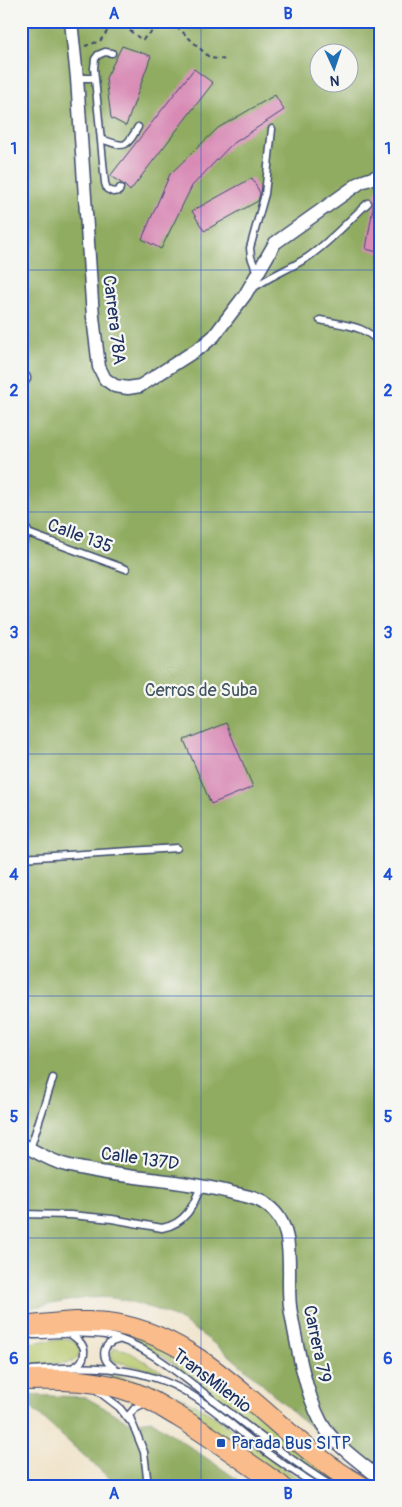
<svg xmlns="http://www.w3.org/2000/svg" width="402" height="1507" viewBox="0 0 402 1507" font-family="Pangolin,sans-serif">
<rect width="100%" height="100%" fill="#f6f6f2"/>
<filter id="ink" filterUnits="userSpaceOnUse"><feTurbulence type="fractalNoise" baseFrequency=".02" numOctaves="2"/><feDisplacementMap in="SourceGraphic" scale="10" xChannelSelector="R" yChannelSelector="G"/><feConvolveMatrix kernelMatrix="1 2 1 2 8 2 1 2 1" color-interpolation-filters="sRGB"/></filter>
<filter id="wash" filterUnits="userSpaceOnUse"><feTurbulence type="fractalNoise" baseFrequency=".0096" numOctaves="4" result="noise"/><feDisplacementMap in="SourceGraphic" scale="20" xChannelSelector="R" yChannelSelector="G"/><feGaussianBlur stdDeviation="1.12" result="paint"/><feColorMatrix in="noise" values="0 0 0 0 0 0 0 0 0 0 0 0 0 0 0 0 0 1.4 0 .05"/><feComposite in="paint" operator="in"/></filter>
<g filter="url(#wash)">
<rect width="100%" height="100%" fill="#f0e4cb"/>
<g fill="#b6c86c" stroke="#687c65">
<polygon points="133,1334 195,1363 349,1486 339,1486 268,1438 167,1359 132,1339"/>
<polygon points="69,1339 76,1343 80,1350 78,1357 72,1362 21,1367 21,1344 53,1340"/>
<polygon points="114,1348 126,1350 166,1374 114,1361 111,1355"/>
<path d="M110,1375c25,5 46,11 70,22 47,22 85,62 130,89h-14l-43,-29 -143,-77z"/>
</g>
<g fill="#90ac60" stroke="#566e5f" fill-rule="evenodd">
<path d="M21,21h360v1453c-28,-17 -56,-35 -81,-56 -37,-32 -72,-68 -114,-94 -16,-11 -48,-21 -67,-25 -33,-6 -66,7 -98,10zM320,52h30v30h-30z"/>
<polygon points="21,1395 85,1397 131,1423 151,1420 247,1486 118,1486 21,1399"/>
</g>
<g id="blocks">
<g fill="#d88ab5">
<polygon points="122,46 151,56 126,126 111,118 106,78"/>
<polygon points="194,69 213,83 130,191 123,184 110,176"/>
<polygon points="275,95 284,110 231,145 192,186 161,249 142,239 170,174 218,128"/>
<polygon points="252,178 260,193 258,201 204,231 192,211"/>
<polygon points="376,190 381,190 381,253 366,249"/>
<polygon points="226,723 253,787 211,804 184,740"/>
</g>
</g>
</g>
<g filter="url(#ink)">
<use href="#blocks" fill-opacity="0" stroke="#3b4a6e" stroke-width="1"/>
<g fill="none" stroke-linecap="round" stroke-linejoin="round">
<defs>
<g id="lane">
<polyline points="112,53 105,52 98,55 95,59 94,68 105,183 107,189 113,192 119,191 120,188"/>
<polyline points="77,78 94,78"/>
<path d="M101,139c24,8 24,11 37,-12"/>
<polyline points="257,273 251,257 250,248 265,194 272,129"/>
<path d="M252,289c17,-13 38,-20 56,-32 21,-14 41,-37 60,-54"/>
<path d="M320,320c22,5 50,5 61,27"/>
<polyline points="25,532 126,569"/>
<polyline points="21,858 177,848"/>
<polyline points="30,1149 53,1078"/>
<path d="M21,1214l50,1 41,4 50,9c23,-4 32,-22 39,-43"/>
<path d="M70,1334c3,2 7,5 10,8 7,7 5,20 -5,24"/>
<path d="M33,1335c23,0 48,-4 72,0 40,8 75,40 107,64 39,30 78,61 120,87"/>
<path d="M116,1369c-16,-9 -16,-25 2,-29"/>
<path d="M32,1370c50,-5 104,-5 149,19 28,15 51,36 76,56 19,15 39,28 60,41"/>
<polyline points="98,1391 119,1407 129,1420"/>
<polyline points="147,1402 135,1408 129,1415 144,1452 148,1486"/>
</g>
<g id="street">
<polyline points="71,21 77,78 93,317 99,367 105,379 115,386 128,388 140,386 201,347 214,336 245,295 275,243 361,182 381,175"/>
<polyline points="21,382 24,378"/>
<polyline points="21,540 25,532"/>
<path d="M21,1144c14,7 29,17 45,21 53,14 110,13 163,27 14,4 28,5 39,14 32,23 16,74 23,107 6,33 14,79 30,109 11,21 41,42 60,57"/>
</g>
<g id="primary">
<path d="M21,1327c31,-3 64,-8 95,-3 98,17 161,115 245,162"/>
<path d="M21,1380c39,-1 77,-1 114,13 16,6 30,16 44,24 35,21 68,46 102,69"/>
</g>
</defs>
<use href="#lane" stroke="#3b4a6e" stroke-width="9"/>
<use href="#street" stroke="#3b4a6e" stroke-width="15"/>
<use href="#primary" stroke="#3b4a6e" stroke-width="22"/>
<g stroke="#3b4a6e" stroke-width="2" stroke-dasharray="4 4" stroke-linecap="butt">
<polyline points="117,21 142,40 165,21"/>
<polyline points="171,21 210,58 228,60"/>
<polyline points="85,46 100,41 115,21"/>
</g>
<use href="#lane" stroke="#fff" stroke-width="6"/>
<use href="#street" stroke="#fff" stroke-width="12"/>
<use href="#primary" stroke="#f9bc8a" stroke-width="20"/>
</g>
</g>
<path fill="none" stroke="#1d4ed8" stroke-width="1" stroke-opacity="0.55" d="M201,21v1465M21,270h360M21,512h360M21,754h360M21,996h360M21,1238h360"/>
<rect fill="#1a4fb4" stroke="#f6f6f2" stroke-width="2" x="216" y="1438" width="10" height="10" rx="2.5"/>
<g text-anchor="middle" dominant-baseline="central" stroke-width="4.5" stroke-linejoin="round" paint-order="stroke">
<g font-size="18" fill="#1b2f5e" stroke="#f6f6f2">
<text transform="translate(114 320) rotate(83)">Carrera 78A</text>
<text transform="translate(80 536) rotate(20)">Calle 135</text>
<text transform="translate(140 1159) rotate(8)">Calle 137D</text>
<text transform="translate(317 1344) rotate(78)">Carrera 79</text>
<text transform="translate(212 1381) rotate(37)">TransMilenio</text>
</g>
<g font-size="18" fill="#425562" stroke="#f6f6f2">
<text x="201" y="690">Cerros de Suba</text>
</g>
<g font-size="18" fill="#164399" stroke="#f6f6f2" text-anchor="start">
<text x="231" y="1443">Parada Bus SITP</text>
</g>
</g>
<rect width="402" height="1507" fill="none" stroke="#f6f6f2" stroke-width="55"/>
<g transform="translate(334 68) rotate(177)"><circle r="24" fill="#f6f6f2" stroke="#9ea6b7"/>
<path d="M0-4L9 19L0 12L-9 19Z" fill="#1f6fb2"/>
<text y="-8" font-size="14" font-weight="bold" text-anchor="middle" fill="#1b2f5e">N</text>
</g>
<rect x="28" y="28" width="346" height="1452" fill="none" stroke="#1d4ed8" stroke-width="2"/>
<g font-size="16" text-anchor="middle" font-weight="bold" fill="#1d4ed8">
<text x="114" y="19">A</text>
<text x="288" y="19">B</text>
<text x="14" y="154">1</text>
<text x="388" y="154">1</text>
<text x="14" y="396">2</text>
<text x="388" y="396">2</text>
<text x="14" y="638">3</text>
<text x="388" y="638">3</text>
<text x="14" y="880">4</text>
<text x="388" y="880">4</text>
<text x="14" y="1122">5</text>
<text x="388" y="1122">5</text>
<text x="14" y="1364">6</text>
<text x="388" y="1364">6</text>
<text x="114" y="1499">A</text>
<text x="288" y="1499">B</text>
</g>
</svg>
